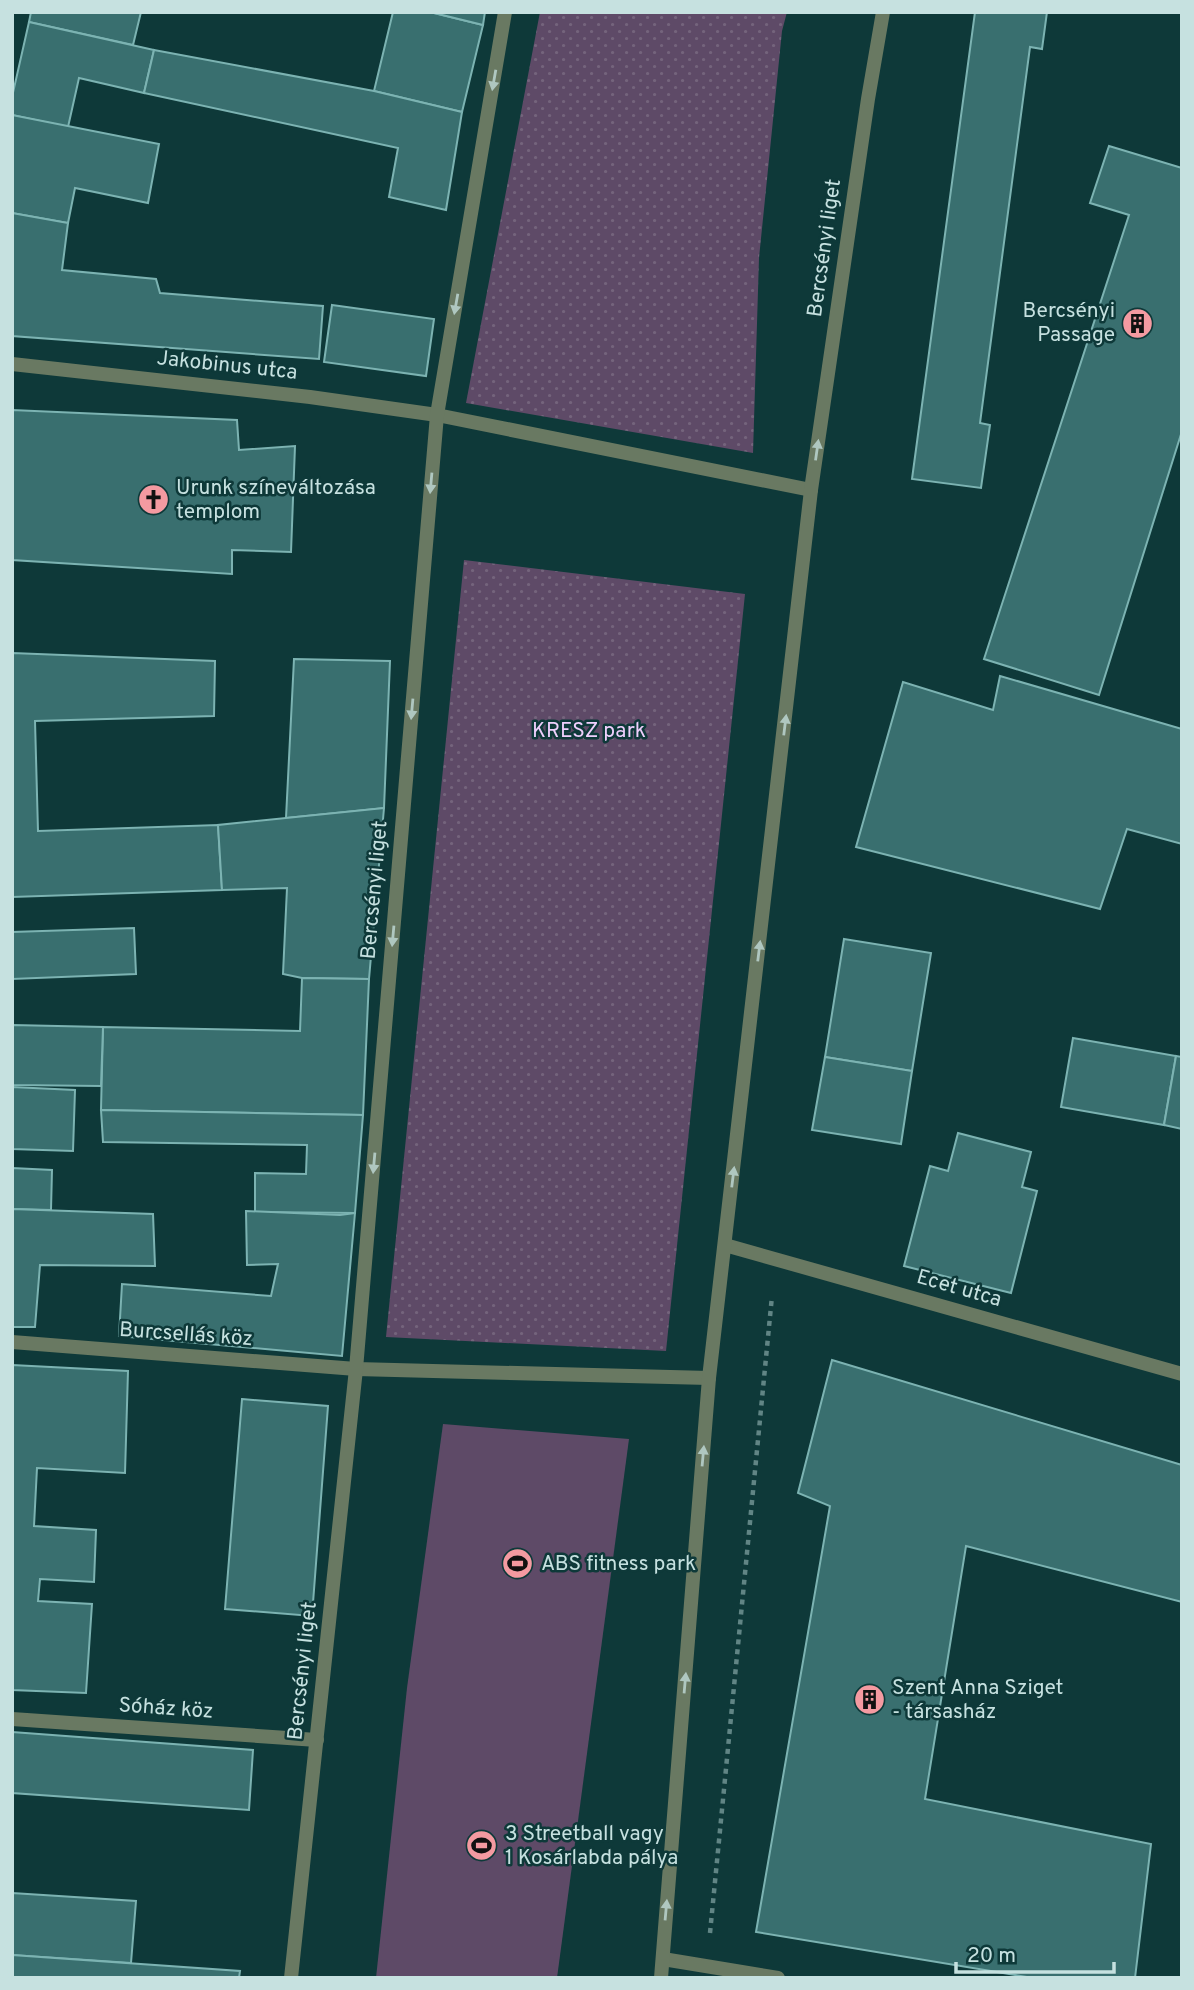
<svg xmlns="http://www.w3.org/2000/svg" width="1194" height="1990" viewBox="0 0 1194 1990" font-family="Overpass,sans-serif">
<defs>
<pattern id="grass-dots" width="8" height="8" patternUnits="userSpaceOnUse" patternTransform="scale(1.75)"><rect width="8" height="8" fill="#5e4a67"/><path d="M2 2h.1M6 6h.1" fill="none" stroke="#74647c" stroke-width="1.8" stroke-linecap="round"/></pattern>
</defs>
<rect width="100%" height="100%" fill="#0e3939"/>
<g fill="url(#grass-dots)">
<polygon points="540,12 787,12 782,31 759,258 753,453 466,403"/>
<polygon points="464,560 745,594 666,1351 386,1337"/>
</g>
<polygon fill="#5e4a67" points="443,1424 629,1439 557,1978 376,1978 407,1688"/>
<g fill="#396f6f" stroke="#7cb3b2" stroke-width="2">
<polygon points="31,12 141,12 133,45 29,22"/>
<polygon points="393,12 430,12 483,25 462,112 374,91"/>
<polygon points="430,12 485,12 483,25"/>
<polygon points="975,12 1047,12 1042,49 1030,47 980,423 990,425 981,488 912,479"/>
<polygon points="29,22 154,50 144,93 79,78 68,127 12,115 12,97"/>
<polygon points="154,50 374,91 462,112 446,210 389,197 398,148 144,93"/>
<polygon points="12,115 159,144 148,203 75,188 68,223 12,213"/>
<polygon points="1109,146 1182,168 1182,431 1099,695 984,659 1129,215 1090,203"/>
<polygon points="12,213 68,223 62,270 156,279 160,293 323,306 319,359 12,336"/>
<polygon points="332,305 434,319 426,376 324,362"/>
<polygon points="12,410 237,420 239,450 295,446 291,552 232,550 232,574 12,560"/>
<polygon points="12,653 215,661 214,716 35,721 38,831 218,825 222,890 12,897"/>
<polygon points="294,659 390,661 384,808 286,818"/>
<polygon points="1000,676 1182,729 1182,844 1127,829 1100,909 856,847 903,682 993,710"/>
<polygon points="384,808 369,979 302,978 283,974 287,888 222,890 218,825"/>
<polygon points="134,928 136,974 12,979 12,932"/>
<polygon points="844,939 931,953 912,1071 825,1057"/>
<polygon points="302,978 369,979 363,1115 101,1110 103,1027 300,1031"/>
<polygon points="12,1025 103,1027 101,1086 12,1085"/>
<polygon points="1073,1038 1176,1056 1164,1125 1061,1107"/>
<polygon points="1176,1056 1182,1057 1182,1129 1164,1125"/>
<polygon points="825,1057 912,1071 901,1144 812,1130"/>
<polygon points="12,1087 75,1090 73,1151 12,1149"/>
<polygon points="101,1110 363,1115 355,1213 255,1212 255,1173 306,1174 307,1145 103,1142"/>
<polygon points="958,1133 1031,1152 1022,1187 1037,1191 1011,1293 904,1266 930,1166 948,1171"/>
<polygon points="12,1168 52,1170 51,1210 12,1209"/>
<polygon points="12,1209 153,1214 155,1266 40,1265 35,1327 12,1327"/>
<polygon points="246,1211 340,1215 355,1213 342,1356 119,1336 122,1284 271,1296 278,1264 247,1265"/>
<polygon points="832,1360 1182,1465 1182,1602 966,1546 925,1799 1151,1844 1135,1978 1033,1978 756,1932 830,1506 798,1493"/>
<polygon points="12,1365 128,1371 125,1473 37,1468 34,1526 96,1530 94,1582 40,1579 38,1601 92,1604 86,1693 12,1690"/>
<polygon points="242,1399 328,1406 312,1616 225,1609"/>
<polygon points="12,1732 253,1750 249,1810 12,1793"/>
<polygon points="12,1893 136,1901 131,1963 12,1955"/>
<polygon points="12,1955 240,1971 239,1978 12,1978"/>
</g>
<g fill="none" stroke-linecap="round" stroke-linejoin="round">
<polyline stroke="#618585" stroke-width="4.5" stroke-dasharray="5 5" stroke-linecap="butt" points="710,1933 772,1296"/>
<polyline stroke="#697962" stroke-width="14" points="663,1959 778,1978"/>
<g stroke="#697962" stroke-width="14">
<polyline points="12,364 310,397 437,415 811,490"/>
<polyline points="725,1245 1182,1374"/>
<polyline points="12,1342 356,1369 709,1378"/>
<polyline points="12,1719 317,1740"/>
<polyline points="291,1978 356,1369 437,415 505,12"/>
<polyline points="661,1978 709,1378 811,490 868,99 883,12"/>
</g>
</g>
<defs><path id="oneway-solid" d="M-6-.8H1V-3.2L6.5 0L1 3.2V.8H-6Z" transform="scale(1.75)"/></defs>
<g fill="#afc7c0">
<use href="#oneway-solid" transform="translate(494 80) rotate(100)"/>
<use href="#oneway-solid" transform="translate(456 304) rotate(100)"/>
<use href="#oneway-solid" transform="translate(817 450) rotate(-82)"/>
<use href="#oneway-solid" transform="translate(431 483) rotate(95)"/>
<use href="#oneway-solid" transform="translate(412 709) rotate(95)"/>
<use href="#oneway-solid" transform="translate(785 725) rotate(-83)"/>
<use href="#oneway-solid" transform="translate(393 936) rotate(95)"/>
<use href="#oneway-solid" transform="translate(759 951) rotate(-83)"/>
<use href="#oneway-solid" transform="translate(374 1163) rotate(95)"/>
<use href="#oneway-solid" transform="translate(733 1177) rotate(-83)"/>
<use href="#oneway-solid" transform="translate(703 1456) rotate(-85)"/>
<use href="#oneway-solid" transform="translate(685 1683) rotate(-85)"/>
<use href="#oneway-solid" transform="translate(666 1910) rotate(-85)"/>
</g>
<defs>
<symbol id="building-disc" viewBox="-11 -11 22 22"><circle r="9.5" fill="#f49aa1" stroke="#0e3939"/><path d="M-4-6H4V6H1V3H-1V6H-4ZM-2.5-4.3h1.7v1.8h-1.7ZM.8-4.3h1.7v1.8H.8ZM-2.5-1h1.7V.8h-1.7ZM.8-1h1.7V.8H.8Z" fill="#111"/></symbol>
<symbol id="church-disc" viewBox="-11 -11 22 22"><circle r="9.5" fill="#f49aa1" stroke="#0e3939"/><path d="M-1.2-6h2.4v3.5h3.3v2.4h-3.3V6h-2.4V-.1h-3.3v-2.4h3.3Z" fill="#111"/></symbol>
<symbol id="stadium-disc" viewBox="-11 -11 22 22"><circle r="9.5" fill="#f49aa1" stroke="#0e3939"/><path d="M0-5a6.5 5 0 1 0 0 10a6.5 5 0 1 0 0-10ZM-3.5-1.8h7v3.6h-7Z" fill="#111"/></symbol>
</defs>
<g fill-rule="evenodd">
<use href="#building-disc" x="1120" y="306" width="35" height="35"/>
<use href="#church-disc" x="136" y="482" width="35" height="35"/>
<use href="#stadium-disc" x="500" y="1546" width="35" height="35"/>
<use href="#building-disc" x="852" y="1682" width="35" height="35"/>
<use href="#stadium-disc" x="464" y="1828" width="35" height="35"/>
</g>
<g text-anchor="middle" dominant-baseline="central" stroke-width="5" stroke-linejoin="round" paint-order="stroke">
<g font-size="21" fill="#c6e1e0" stroke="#0e3939">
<text transform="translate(825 248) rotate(-82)">Bercsényi liget</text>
<text transform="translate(227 366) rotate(6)">Jakobinus utca</text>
<text transform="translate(375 890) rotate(-85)">Bercsényi liget</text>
<text transform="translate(959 1289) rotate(16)">Ecet utca</text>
<text transform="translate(186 1335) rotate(4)">Burcsellás köz</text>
<text transform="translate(303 1671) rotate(-84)">Bercsényi liget</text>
<text transform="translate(166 1709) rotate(4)">Sóház köz</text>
</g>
<g font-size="21" fill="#c6e1e0" stroke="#0e3939" text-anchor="start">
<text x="1115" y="311" text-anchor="end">Bercsényi<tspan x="1115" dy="24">Passage</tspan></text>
<text x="176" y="488">Urunk színeváltozása<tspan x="176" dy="24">templom</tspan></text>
<text x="541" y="1564">ABS fitness park</text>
<text x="892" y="1688">Szent Anna Sziget<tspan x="892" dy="24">- társasház</tspan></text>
<text x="505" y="1834">3 Streetball vagy<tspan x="505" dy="24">1 Kosárlabda pálya</tspan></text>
</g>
<g font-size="21" fill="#efcffd" stroke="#0e3939">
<text x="589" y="731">KRESZ park</text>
</g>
</g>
<rect width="1194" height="1990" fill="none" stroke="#c6e1e0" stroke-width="28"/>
<path d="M956 1962v10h158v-10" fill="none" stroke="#c6e1e0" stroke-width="3.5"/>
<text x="967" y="1962" font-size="21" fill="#c6e1e0" stroke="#0e3939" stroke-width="5" paint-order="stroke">20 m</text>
</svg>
